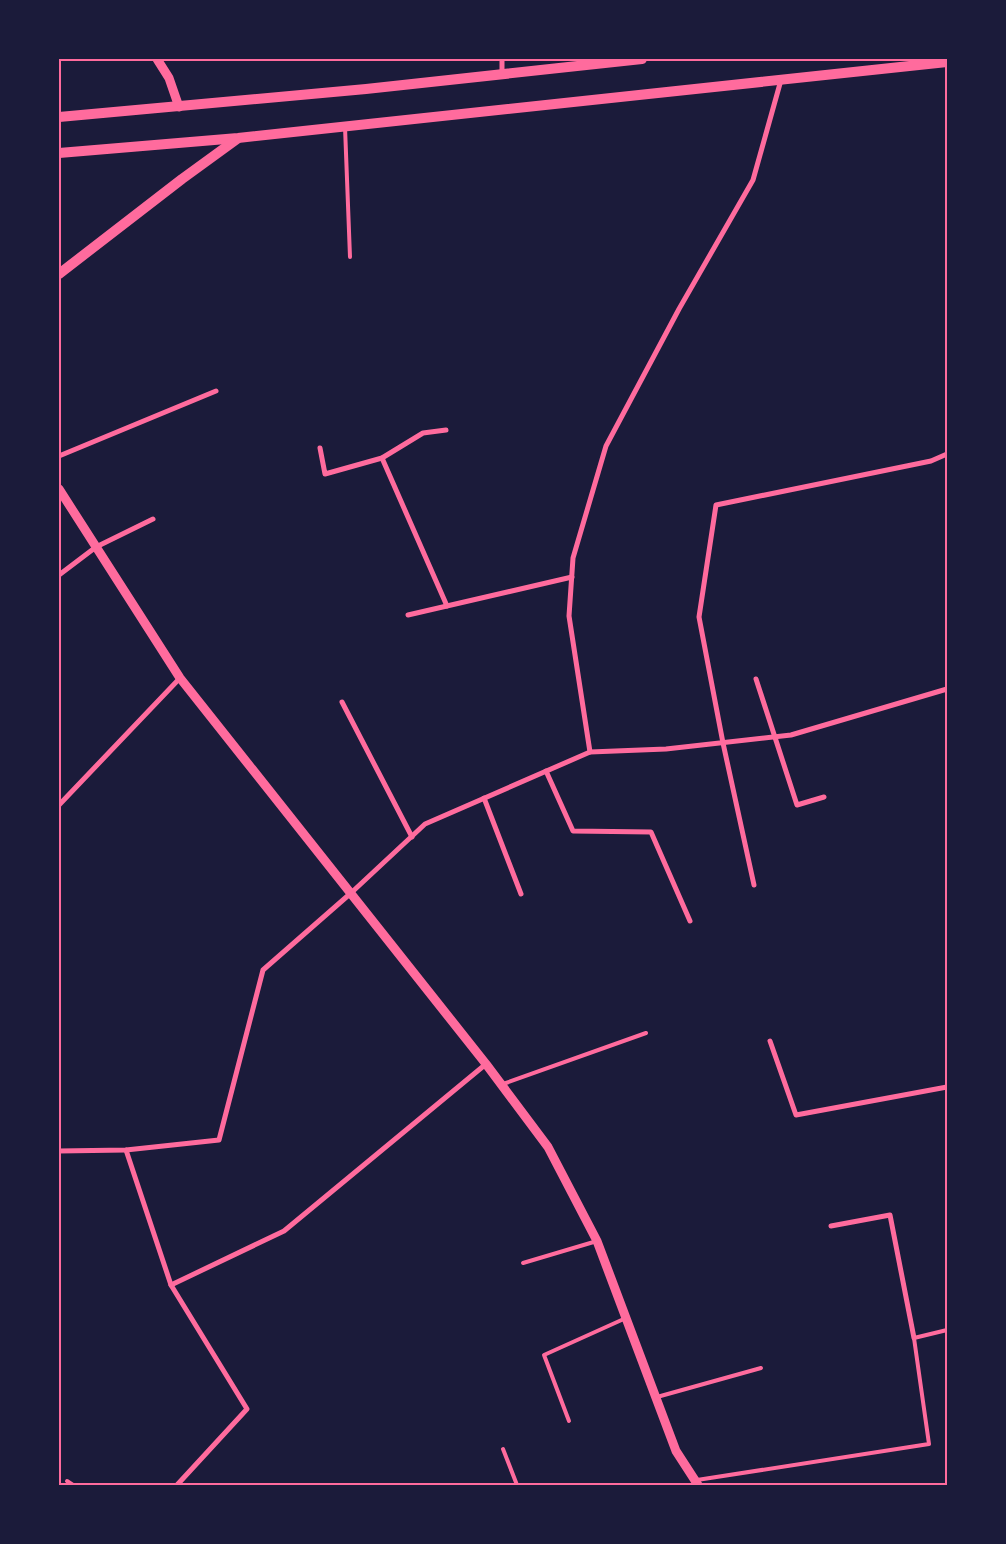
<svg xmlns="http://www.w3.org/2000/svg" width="1006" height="1544" viewBox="0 0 1006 1544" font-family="Arial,sans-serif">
<rect width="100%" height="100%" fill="#1b1b3a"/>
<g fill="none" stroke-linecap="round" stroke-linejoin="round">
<g stroke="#ff6b9d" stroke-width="4">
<polyline points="345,127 350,257"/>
<polyline points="503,1084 646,1033"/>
<polyline points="523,1263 597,1241"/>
<polyline points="657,1397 761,1368"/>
<polyline points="569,1421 544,1355 626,1318"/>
<polyline points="503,1449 517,1485"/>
<polyline points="697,1480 929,1444 914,1338 947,1330"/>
<polyline points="67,1481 73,1485"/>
</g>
<g stroke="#ff6b9d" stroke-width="5">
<polyline points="502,59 502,74"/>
<polyline points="320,448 325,474 382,458 423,433 446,430"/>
<polyline points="59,456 216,391"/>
<polyline points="382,458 447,606"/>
<polyline points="59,575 96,547 153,519"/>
<polyline points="408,615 572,577"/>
<polyline points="756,679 797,805 824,797"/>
<polyline points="342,702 412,837"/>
<polyline points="590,752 569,616 573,558 606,446 679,309 753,180 781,80"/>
<polyline points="546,771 573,831 651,832 690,921"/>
<polyline points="484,798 521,894"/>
<polyline points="59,805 180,678"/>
<polyline points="754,885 723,743 699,617 716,505 931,461 947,454"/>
<polyline points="770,1041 796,1115 947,1087"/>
<polyline points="126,1150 171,1285 247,1409 177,1485"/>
<polyline points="59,1151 126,1150 219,1140 263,970 351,893 425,824 590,752 666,749 791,735 947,689"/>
<polyline points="831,1226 890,1215 914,1338"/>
<polyline points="171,1285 284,1231 486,1064"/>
</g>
<g stroke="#ff6b9d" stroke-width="9">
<polyline points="157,59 169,78 179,107"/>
<polyline points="59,489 180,678 486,1064 548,1147 597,1241 676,1451 698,1485"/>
</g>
<g stroke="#ff6b9d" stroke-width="10">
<polyline points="59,117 366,89 642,59"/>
<polyline points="59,153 238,138 947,62"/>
<polyline points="59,274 182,179 237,139"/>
</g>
</g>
<rect width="1006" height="1544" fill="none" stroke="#1b1b3a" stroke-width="120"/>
<rect x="60" y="60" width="886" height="1424" fill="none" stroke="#ff6b9d" stroke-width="2"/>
</svg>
